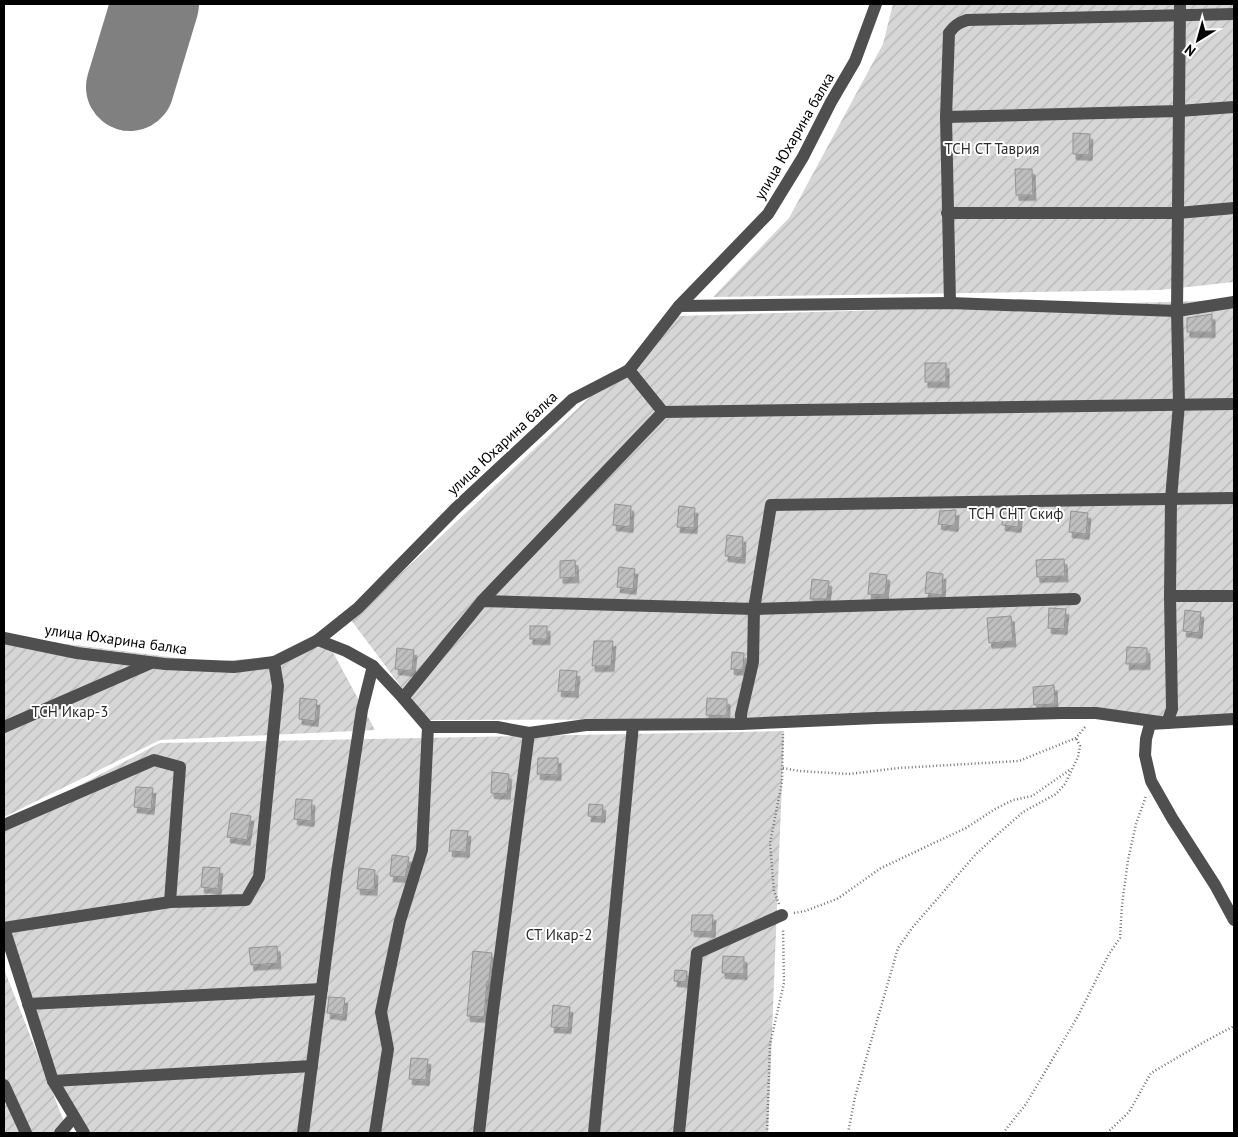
<svg xmlns="http://www.w3.org/2000/svg" width="1238" height="1137" viewBox="0 0 1238 1137" font-family="'PT Sans',sans-serif">
<defs>
<pattern id="garden-furrows" width="10" height="10" patternUnits="userSpaceOnUse" patternTransform="scale(1.25)"><rect width="10" height="10" fill="#d6d6d6"/><path d="M-1 1l2-2M0 10L10 0M9 11l2-2" fill="none" stroke="#b6b6b6"/></pattern>
<pattern id="building-hatch" width="6" height="6" patternUnits="userSpaceOnUse" patternTransform="scale(1.25)"><rect width="6" height="6" fill="#bfbfbf"/><path d="M-1 1l2-2M0 6l6-6M5 7l2-2" fill="none" stroke="#a2a2a2"/></pattern>
<filter id="shadow"><feDropShadow dx="3" dy="5.5" stdDeviation="0" flood-color="#0004"/></filter>
</defs>
<rect width="100%" height="100%" fill="#fff"/>
<g fill="url(#garden-furrows)">
<polygon points="893,4 1234,4 1234,282 1160,290 713,297 789,218 883,44"/>
<polygon points="1234,300 1234,718 426,720 351,620 677,316"/>
<polygon points="4,636 209,662 271,657 329,645 375,730 160,740 4,817"/>
<polygon points="784,731 768,1133 84,1133 73,1115 4,945 4,825 160,743"/>
<polygon points="4,969 63,1119 72,1133 4,1133"/>
</g>
<g fill="none" stroke-linecap="round" stroke-linejoin="round">
<polyline stroke="#808080" stroke-width="88" points="130,87 155,4"/>
</g>
<g fill="url(#building-hatch)" stroke="#939393" filter="url(#shadow)">
<polygon points="1073,133 1090,134 1089,155 1073,154"/>
<polygon points="1015,169 1032,169 1033,195 1016,195"/>
<polygon points="1212,314 1212,332 1187,332 1187,318"/>
<rect x="925" y="363" width="21" height="19"/>
<polygon points="615,504 631,506 630,527 613,525"/>
<polygon points="679,506 695,508 694,528 677,527"/>
<polygon points="1020,509 1018,527 1002,525 1003,510"/>
<polygon points="956,510 955,526 938,524 940,511"/>
<polygon points="1071,511 1088,513 1086,534 1069,532"/>
<polygon points="727,535 743,537 742,558 725,556"/>
<polygon points="1064,559 1065,576 1037,577 1036,560"/>
<polygon points="575,560 576,577 560,578 560,561"/>
<polygon points="619,567 635,569 633,589 617,587"/>
<polygon points="927,572 943,574 942,595 925,593"/>
<polygon points="870,573 887,575 885,595 868,594"/>
<polygon points="812,579 829,581 827,599 810,599"/>
<polygon points="1049,608 1066,609 1064,629 1048,628"/>
<polygon points="1185,610 1201,612 1199,633 1183,631"/>
<polygon points="1011,616 1013,641 989,643 987,618"/>
<rect x="530" y="626" width="17" height="13"/>
<polygon points="594,641 613,641 611,666 592,666"/>
<polygon points="1127,647 1147,648 1147,664 1126,664"/>
<polygon points="397,648 414,650 412,671 395,669"/>
<polygon points="732,652 744,653 743,670 731,669"/>
<polygon points="560,670 577,671 575,692 558,691"/>
<polygon points="1054,685 1055,704 1034,705 1033,687"/>
<polygon points="300,698 317,700 315,721 299,719"/>
<polygon points="707,698 727,699 727,716 706,715"/>
<polygon points="538,758 558,758 558,775 537,774"/>
<polygon points="492,772 509,774 507,794 491,793"/>
<polygon points="136,787 153,788 151,809 134,807"/>
<polygon points="296,799 312,800 311,821 294,819"/>
<polygon points="589,804 603,805 602,817 588,816"/>
<polygon points="231,813 251,816 247,840 227,837"/>
<polygon points="451,830 468,831 466,852 449,851"/>
<polygon points="392,855 409,857 407,869 405,877 390,876"/>
<polygon points="203,867 220,868 218,889 201,887"/>
<polygon points="359,868 375,870 374,890 357,889"/>
<polygon points="692,915 713,915 712,932 691,931"/>
<polygon points="277,946 278,963 251,965 249,948"/>
<polygon points="473,951 492,953 489,981 487,981 484,1017 467,1016"/>
<polygon points="723,956 744,957 744,974 722,973"/>
<polygon points="675,970 687,971 686,982 674,981"/>
<polygon points="329,997 345,998 343,1015 327,1013"/>
<polygon points="553,1005 570,1007 568,1028 551,1027"/>
<polygon points="411,1058 428,1059 426,1080 409,1079"/>
</g>
<g fill="none" stroke-linecap="round" stroke-linejoin="round">
<g stroke="#717171" stroke-width="2.5" stroke-dasharray="1 2.5" stroke-linecap="butt">
<polyline points="783,768 799,771 849,774 899,768 1019,761 1076,738 1086,726"/>
<polyline points="779,904 774,891 770,843 782,782 783,734"/>
<polyline points="794,913 805,911 837,899 881,868 966,828 995,809 1013,800 1032,796 1071,769"/>
<polyline points="767,1133 770,1044 784,983 783,929"/>
<polyline points="848,1133 855,1097 898,948 912,928 976,854 998,834 1023,812 1056,794 1065,784 1078,757 1080,746 1076,738"/>
<polyline points="1003,1133 1026,1104 1078,1016 1109,954 1120,938 1122,905 1128,860 1136,824 1146,796"/>
<polyline points="1107,1133 1129,1112 1151,1073 1204,1042 1234,1026"/>
</g>
<g stroke="#4f4f4f" stroke-width="12">
<polyline points="1180,4 1177,311 1179,404 1171,499 1170,596 1172,709 1167,723 1150,724 1146,739 1145,755 1151,781 1172,818 1215,885 1234,920"/>
<polyline points="946,117 1179,111 1234,107"/>
<polyline points="947,213 1178,213 1234,208"/>
<path d="M950,303l-4,-186 3,-84c5,-7 9,-10 18,-13l267,-6"/>
<polyline points="679,306 950,303 1177,311 1234,302"/>
<polyline points="629,370 663,412 1234,404"/>
<polyline points="1170,596 1234,596"/>
<polyline points="482,601 663,412"/>
<polyline points="4,638 77,653 165,664 234,667 274,662 318,640 358,608 455,509 573,399 629,370 679,306 768,214 803,157 831,102 855,61 876,4"/>
<polyline points="318,640 346,651 373,666 403,698 428,727 497,727 529,733 586,725 741,724 876,718 1062,713 1096,713 1167,723 1234,719"/>
<polyline points="403,698 482,601 754,609 1075,599"/>
<polyline points="741,724 741,714 753,662 754,609 771,505 1234,498"/>
<polyline points="4,727 151,663"/>
<polyline points="4,825 154,760 180,767 170,902"/>
<polyline points="4,928 170,902 246,900 259,877 278,686 274,662"/>
<polyline points="4,928 53,1081 84,1133"/>
<polyline points="28,1004 322,989"/>
<polyline points="53,1081 312,1066"/>
<polyline points="4,1085 26,1133"/>
<polyline points="60,1133 74,1117"/>
<polyline points="303,1133 337,873 362,710 373,666"/>
<polyline points="375,1133 388,1049 381,1012 400,921 422,850 428,727"/>
<polyline points="479,1133 492,1018 529,733"/>
<polyline points="594,1133 633,725"/>
<polyline points="679,1133 697,953 782,915"/>
</g>
</g>
<g text-anchor="middle" dominant-baseline="central" stroke-width="4" stroke-linejoin="round" paint-order="stroke">
<g font-size="15" fill="#000" stroke="#fff">
<text transform="translate(794 136) rotate(-60)">улица Юхарина балка</text>
<text transform="translate(502 443) rotate(-43)">улица Юхарина балка</text>
<text transform="translate(116 639) rotate(8)">улица Юхарина балка</text>
</g>
<g font-size="15" fill="#2d2d2d" stroke="#fff">
<text x="992" y="148">ТСН СТ Таврия</text>
<text x="1016" y="513">ТСН СНТ Скиф</text>
<text x="70" y="711">ТСН Икар-3</text>
<text x="559" y="934">СТ Икар-2</text>
</g>
</g>
<rect width="1238" height="1137" fill="none" stroke="#000000" stroke-width="10"/>
<g transform="translate(1198 40) rotate(217)" stroke="#ffffff" stroke-width="4" paint-order="stroke">
<path d="M0-4L9 19L0 12L-9 19Z" fill="#000000"/>
<text y="-8" font-size="14" font-weight="bold" text-anchor="middle" fill="#000000">N</text>
</g>
</svg>
